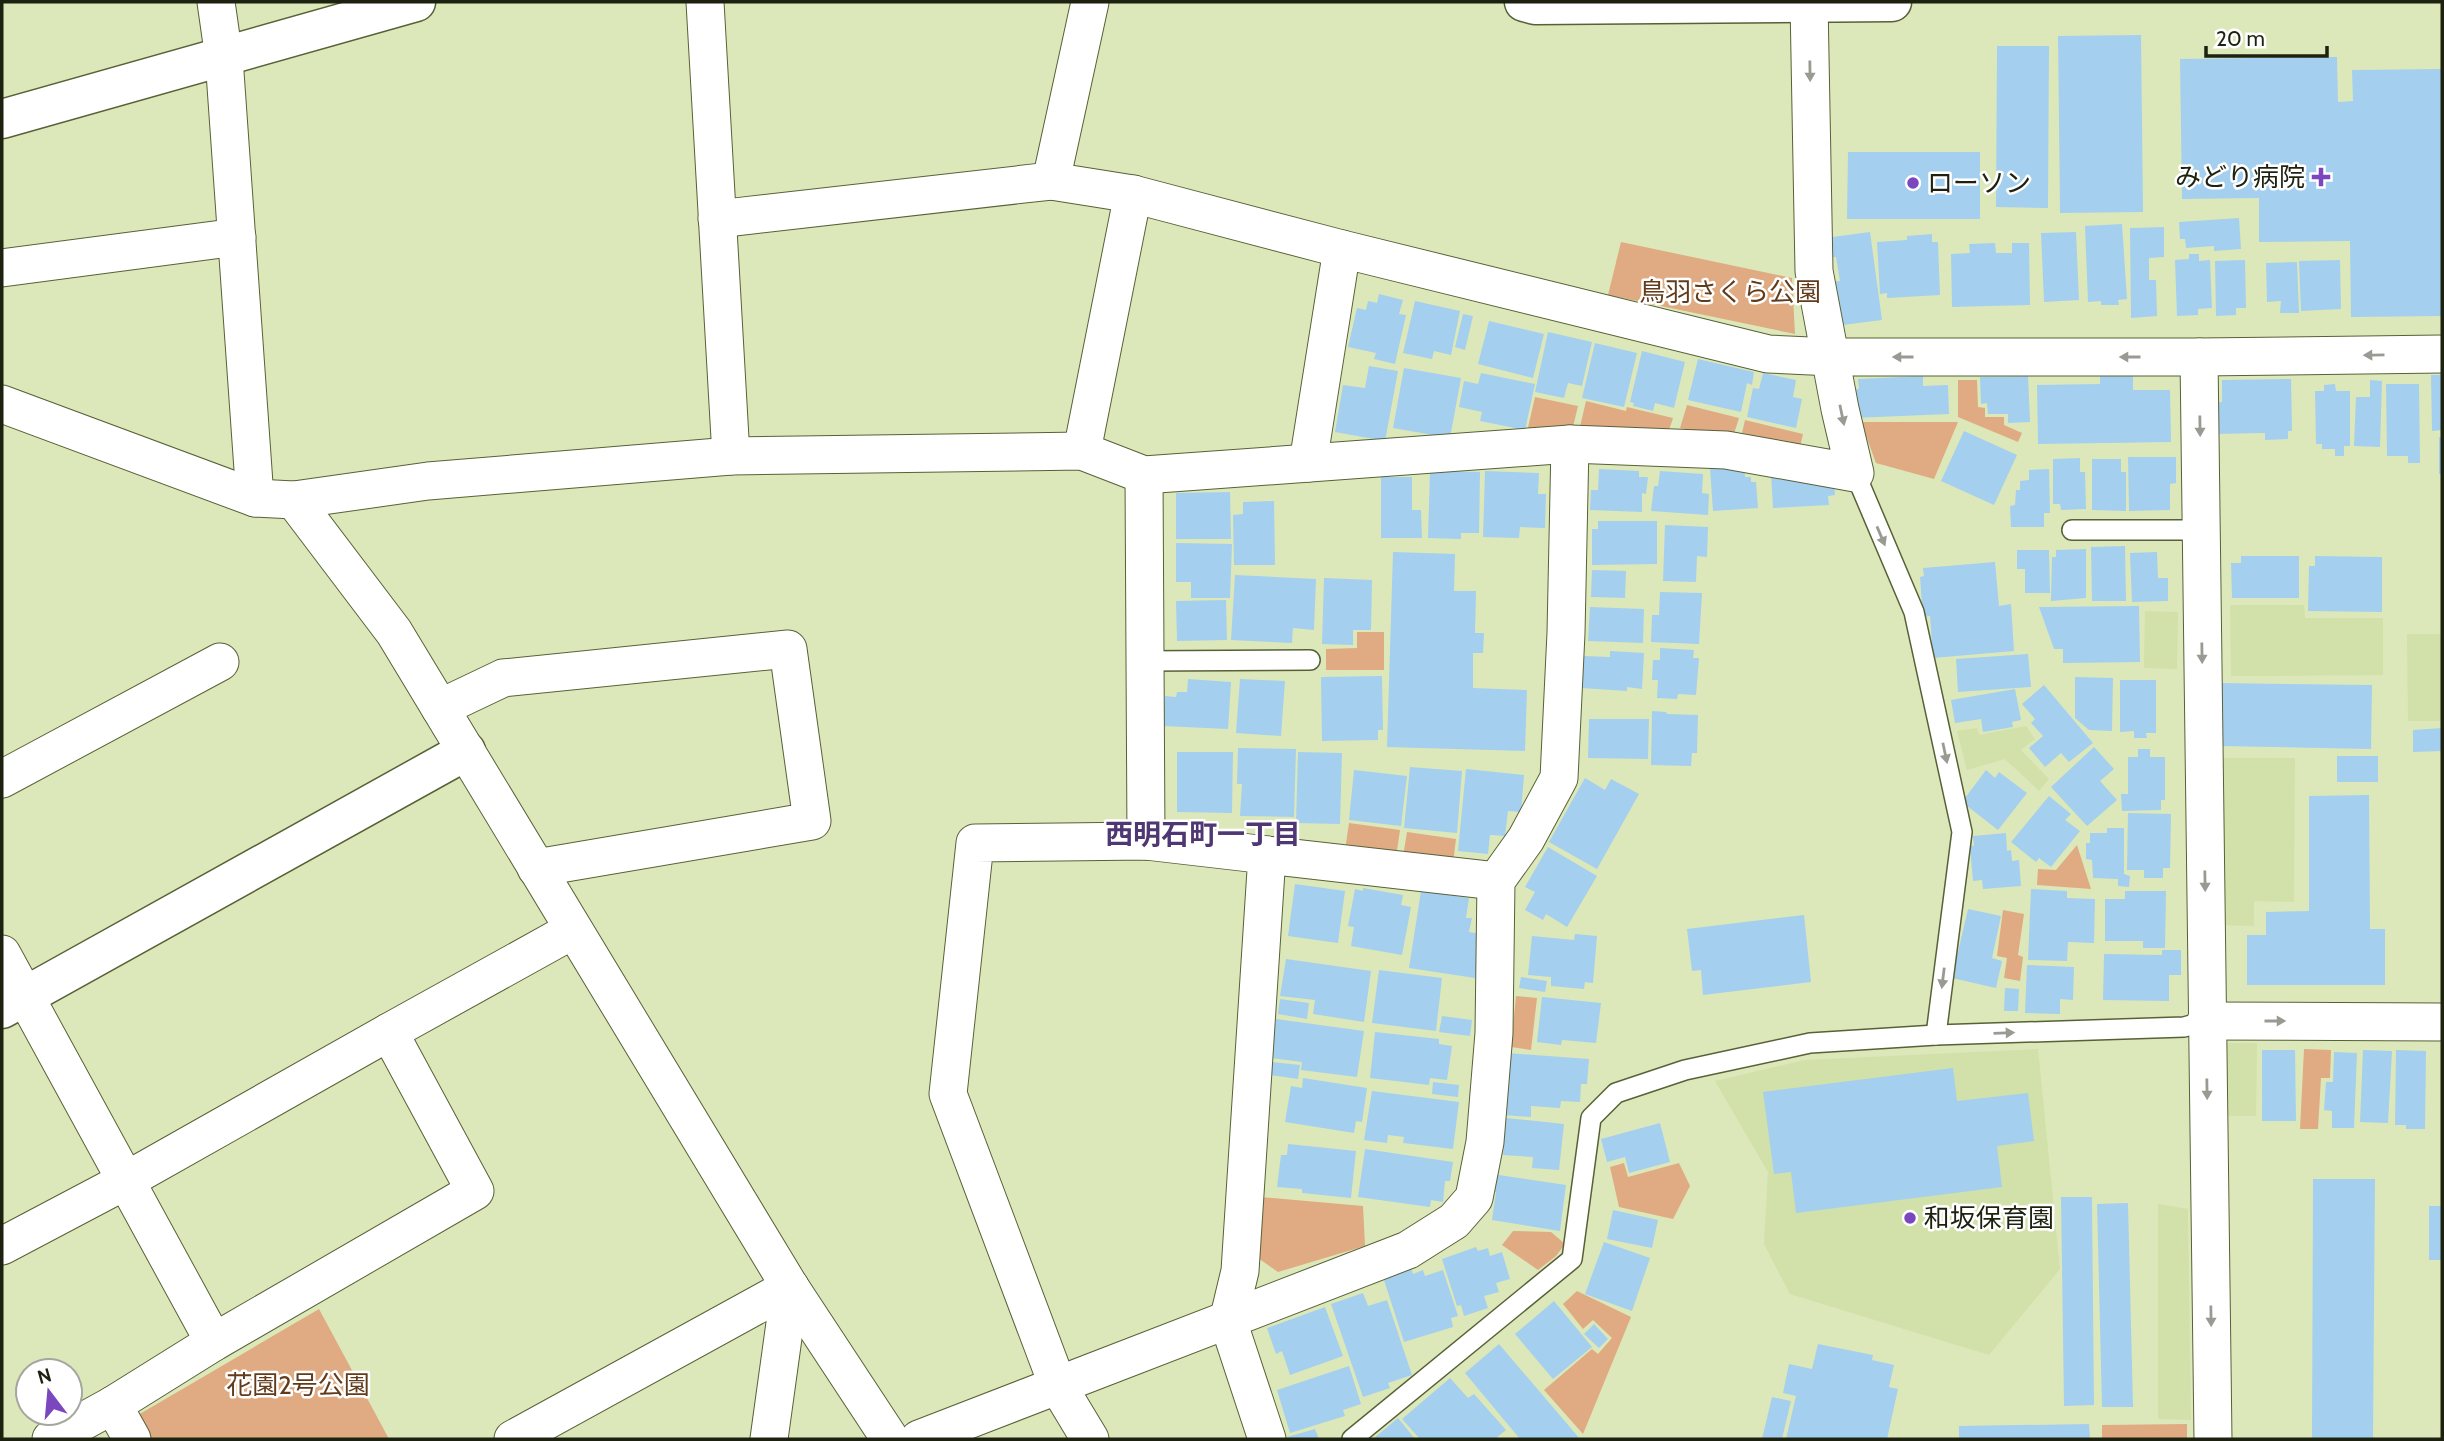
<svg xmlns="http://www.w3.org/2000/svg" width="2444" height="1441" viewBox="0 0 2444 1441" font-family="Cabin,'Noto Sans JP',sans-serif">
<rect width="100%" height="100%" fill="#dce8b9"/>
<g fill="#d2e0a9">
<polygon points="2230,605 2304,605 2305,618 2383,618 2383,675 2231,676"/>
<polygon points="2145,611 2178,612 2177,669 2144,668"/>
<polygon points="2407,634 2442,634 2442,721 2408,721"/>
<polygon points="2026,726 2035,739 2021,750 2049,779 2039,791 2005,759 1967,770 1957,731 1977,728 1979,735"/>
<polygon points="2221,758 2295,758 2294,902 2254,901 2254,926 2221,925"/>
<polygon points="2226,1043 2257,1043 2256,1116 2225,1116"/>
<polygon points="2038,1049 2060,1269 1989,1355 1790,1294 1764,1244 1768,1172 1715,1081 1805,1060"/>
<polygon points="2158,1204 2188,1209 2191,1420 2158,1419"/>
</g>
<g fill="#e0ab82">
<polygon points="1621,242 1792,278 1795,334 1608,295"/>
<polygon points="1958,380 1977,380 1978,407 1985,408 1985,417 2004,417 2004,425 2022,433 2018,442 1958,417"/>
<polygon points="1535,397 1578,406 1572,431 1527,432"/>
<polygon points="1586,401 1626,411 1627,407 1673,418 1668,433 1579,431"/>
<polygon points="1687,405 1739,418 1733,437 1680,428"/>
<polygon points="1745,420 1803,434 1800,447 1742,433"/>
<polygon points="1861,422 1958,422 1934,479 1876,463"/>
<polygon points="1357,632 1384,632 1384,670 1326,670 1326,649 1357,648"/>
<polygon points="1349,823 1400,830 1396,857 1345,850"/>
<polygon points="1407,832 1456,839 1453,863 1403,857"/>
<polygon points="2077,845 2091,889 2037,885 2038,869 2056,870"/>
<polygon points="2003,910 2024,914 2018,955 2023,957 2020,981 2004,978 2007,958 1997,956"/>
<polygon points="1516,996 1537,998 1531,1050 1511,1047"/>
<polygon points="2304,1049 2331,1050 2330,1078 2321,1078 2318,1129 2300,1129"/>
<polygon points="1624,1163 1628,1177 1679,1163 1690,1186 1673,1219 1619,1207 1610,1167"/>
<polygon points="1260,1197 1363,1206 1365,1246 1278,1272 1255,1256"/>
<polygon points="1513,1231 1551,1232 1565,1244 1556,1256 1538,1270 1502,1245"/>
<polygon points="1577,1291 1631,1317 1583,1434 1544,1390 1592,1349 1598,1354 1612,1338 1593,1320 1583,1329 1563,1304"/>
<polygon points="319,1309 389,1439 151,1439 138,1415"/>
<polygon points="2187,1424 2187,1439 2102,1439 2102,1425"/>
</g>
<g fill="#a4cfef">
<polygon points="2141,35 2143,212 2060,213 2058,36"/>
<polygon points="1997,46 2049,46 2048,208 1996,207"/>
<polygon points="2337,57 2338,102 2353,101 2352,70 2442,69 2442,316 2351,317 2350,241 2259,242 2259,198 2182,199 2180,59"/>
<polygon points="1848,152 1980,152 1980,219 1847,219"/>
<polygon points="2239,218 2241,249 2214,251 2214,246 2186,248 2185,239 2180,239 2179,222"/>
<polygon points="2122,224 2127,299 2118,300 2119,305 2101,305 2101,301 2088,302 2085,226"/>
<polygon points="2164,227 2164,257 2149,258 2149,280 2156,280 2157,316 2131,318 2130,228"/>
<polygon points="1870,232 1882,320 1835,326 1829,282 1840,281 1836,257 1828,258 1825,238"/>
<polygon points="2076,232 2079,300 2044,302 2041,233"/>
<polygon points="1932,234 1932,242 1938,242 1940,295 1887,298 1887,293 1880,294 1877,242 1907,240 1907,236"/>
<polygon points="1995,243 1996,253 2012,253 2012,243 2029,243 2030,305 1952,307 1951,254 1970,253 1969,244"/>
<polygon points="2189,254 2199,254 2199,261 2210,260 2212,308 2198,309 2198,315 2177,316 2175,260 2189,259"/>
<polygon points="2245,260 2246,308 2236,308 2236,315 2216,316 2215,261"/>
<polygon points="2340,260 2341,309 2301,311 2299,261"/>
<polygon points="2297,262 2299,313 2280,313 2281,301 2267,302 2266,263"/>
<polygon points="1379,294 1403,300 1399,314 1406,315 1395,364 1374,359 1376,353 1348,347 1357,308 1366,310 1368,301 1377,303"/>
<polygon points="1415,301 1460,311 1451,355 1434,351 1432,359 1403,353"/>
<polygon points="1463,314 1473,316 1465,350 1455,347"/>
<polygon points="1489,321 1544,334 1533,378 1478,364"/>
<polygon points="1548,332 1592,342 1582,386 1568,383 1564,398 1535,392"/>
<polygon points="1595,343 1637,353 1624,407 1582,398"/>
<polygon points="1642,351 1685,362 1674,408 1655,403 1653,411 1633,406 1634,403 1630,402"/>
<polygon points="1698,359 1754,372 1752,385 1747,383 1741,412 1688,400"/>
<polygon points="1369,366 1398,371 1385,441 1335,432 1343,385 1365,388"/>
<polygon points="1404,368 1461,378 1450,438 1393,428"/>
<polygon points="1481,373 1535,384 1525,430 1480,421 1482,412 1459,407 1464,381 1478,384"/>
<polygon points="1763,373 1796,380 1793,397 1802,399 1796,428 1747,417 1753,388 1759,389"/>
<polygon points="2100,375 2133,375 2133,390 2170,390 2171,442 2038,444 2037,385 2100,384"/>
<polygon points="2431,375 2442,375 2442,430 2432,431"/>
<polygon points="1923,376 1923,386 1948,385 1949,414 1853,418 1852,389 1859,389 1858,379"/>
<polygon points="2028,376 2030,422 2008,423 2008,414 1988,414 1987,403 1981,404 1980,377"/>
<polygon points="2291,379 2292,431 2288,431 2288,439 2265,440 2265,433 2213,434 2212,403 2222,402 2222,380"/>
<polygon points="2370,380 2382,381 2380,447 2354,446 2356,397 2370,397"/>
<polygon points="2335,384 2336,391 2350,391 2350,446 2344,446 2344,456 2335,456 2335,449 2322,449 2322,444 2316,444 2315,391 2324,391 2324,385"/>
<polygon points="2386,384 2419,384 2420,463 2408,463 2408,456 2387,456"/>
<polygon points="1964,431 2017,455 1994,505 1941,481"/>
<rect x="2439" y="437" width="3" height="37"/>
<polygon points="2128,457 2176,457 2176,483 2170,484 2170,510 2129,511"/>
<polygon points="2080,458 2080,472 2085,472 2086,509 2061,510 2060,504 2053,504 2053,459"/>
<polygon points="2092,459 2121,459 2121,472 2126,472 2126,511 2092,510"/>
<polygon points="1744,465 1745,477 1751,477 1751,482 1756,482 1758,508 1713,511 1710,468"/>
<polygon points="1599,469 1639,471 1639,477 1648,477 1646,494 1642,493 1642,512 1590,510 1591,490 1598,490"/>
<polygon points="2049,469 2050,513 2044,513 2044,527 2011,527 2010,506 2015,505 2016,490 2020,490 2020,481 2029,480 2029,470"/>
<polygon points="1430,471 1480,472 1479,533 1461,533 1461,539 1428,538"/>
<polygon points="1485,471 1539,473 1538,494 1546,494 1545,528 1520,527 1519,538 1483,537"/>
<polygon points="1660,471 1703,474 1702,493 1709,494 1708,515 1651,511 1654,486 1658,486"/>
<polygon points="1771,474 1834,480 1835,495 1828,496 1829,505 1773,508"/>
<polygon points="1381,477 1412,477 1412,510 1421,510 1422,538 1381,538"/>
<polygon points="1230,492 1231,539 1176,539 1176,493"/>
<polygon points="1274,501 1275,565 1234,565 1233,515 1243,514 1243,502"/>
<polygon points="1598,521 1657,521 1657,564 1592,565 1592,529 1598,529"/>
<polygon points="1665,525 1708,527 1707,557 1697,556 1696,582 1663,581"/>
<polygon points="1176,543 1232,544 1230,598 1191,598 1191,582 1176,582"/>
<polygon points="2125,546 2126,601 2092,601 2091,547"/>
<polygon points="2086,549 2086,598 2051,601 2052,557 2056,557 2056,550"/>
<polygon points="2017,550 2049,550 2050,593 2025,593 2025,569 2017,569"/>
<polygon points="1393,552 1455,554 1454,591 1476,591 1475,633 1484,633 1483,653 1473,653 1473,688 1527,690 1525,751 1387,747"/>
<polygon points="2157,552 2158,578 2168,578 2168,601 2132,602 2130,553"/>
<polygon points="2241,556 2299,556 2299,598 2232,598 2231,563 2241,563"/>
<polygon points="2315,556 2382,557 2382,612 2308,611 2309,566 2315,566"/>
<polygon points="1995,562 1999,606 2011,604 2014,651 1933,658 1930,616 1923,617 1920,577 1924,576 1923,568"/>
<polygon points="1592,570 1626,571 1625,598 1591,597"/>
<polygon points="1235,575 1316,579 1314,630 1293,628 1292,643 1231,640"/>
<polygon points="1324,578 1372,580 1371,630 1353,630 1353,645 1322,644"/>
<polygon points="1660,592 1702,593 1699,644 1651,642 1652,615 1659,615"/>
<polygon points="1226,600 1227,640 1177,641 1176,601"/>
<polygon points="2139,606 2140,662 2063,663 2063,649 2054,649 2039,607"/>
<polygon points="1590,607 1644,609 1643,643 1588,641"/>
<polygon points="1660,648 1694,650 1693,658 1699,658 1696,695 1678,694 1677,699 1657,698 1658,680 1652,680 1653,660 1660,660"/>
<polygon points="1610,651 1644,653 1642,689 1627,687 1627,691 1581,688 1584,656 1610,657"/>
<polygon points="2028,654 2031,687 1958,692 1956,659"/>
<polygon points="1382,676 1383,730 1378,730 1378,740 1322,741 1321,677"/>
<polygon points="2075,677 2113,678 2112,731 2089,730 2075,718"/>
<polygon points="1188,679 1231,682 1228,729 1163,726 1165,696 1176,697 1177,692 1187,692"/>
<polygon points="1240,679 1285,681 1281,736 1236,733"/>
<polygon points="2120,680 2156,680 2156,733 2146,733 2147,738 2134,738 2134,731 2120,732"/>
<polygon points="2219,683 2372,685 2371,749 2218,746"/>
<polygon points="2044,685 2093,743 2069,762 2061,753 2045,767 2029,748 2043,736 2031,723 2035,719 2022,704"/>
<polygon points="2015,689 2021,720 2012,722 2013,727 1983,732 1981,719 1955,723 1951,700"/>
<polygon points="1652,711 1666,712 1667,714 1698,715 1697,753 1692,753 1691,766 1651,765"/>
<polygon points="1589,719 1649,719 1648,759 1588,758"/>
<polygon points="2442,728 2442,751 2413,752 2413,730"/>
<polygon points="2094,747 2114,769 2100,781 2117,800 2087,826 2051,787"/>
<polygon points="1238,748 1296,749 1294,817 1240,816 1242,784 1237,784"/>
<polygon points="2138,749 2150,749 2150,757 2165,757 2165,800 2161,800 2161,810 2122,811 2121,794 2128,794 2128,757 2138,757"/>
<polygon points="1177,752 1233,752 1232,813 1177,812"/>
<polygon points="1298,752 1342,753 1340,824 1296,823"/>
<rect x="2337" y="756" width="41" height="26"/>
<polygon points="1410,767 1462,771 1457,833 1404,828"/>
<polygon points="1466,769 1524,775 1521,812 1508,811 1505,836 1490,835 1488,854 1458,851"/>
<polygon points="1354,770 1407,776 1401,826 1349,820"/>
<polygon points="1986,770 1995,778 1999,772 2027,793 1998,830 1962,802"/>
<polygon points="1585,778 1605,790 1611,779 1639,794 1597,869 1549,842"/>
<polygon points="2369,795 2370,929 2385,929 2385,985 2247,985 2247,935 2266,935 2266,912 2309,911 2309,796"/>
<polygon points="2049,796 2071,814 2065,820 2080,831 2051,867 2039,858 2036,862 2011,842"/>
<polygon points="2128,813 2171,814 2170,868 2163,868 2163,878 2144,878 2144,870 2127,870"/>
<polygon points="2107,828 2124,828 2124,874 2130,876 2129,887 2118,886 2118,879 2093,878 2092,860 2086,859 2086,843 2090,843 2090,833 2107,833"/>
<polygon points="2006,833 2007,851 2011,850 2012,861 2019,860 2021,886 1983,889 1982,880 1973,881 1970,846 1974,846 1973,836"/>
<polygon points="1548,847 1597,876 1567,927 1546,914 1543,920 1525,910 1535,892 1525,887"/>
<polygon points="1295,884 1345,891 1338,943 1288,936"/>
<polygon points="1363,888 1403,895 1401,905 1411,907 1402,955 1351,946 1354,927 1348,926 1355,889 1363,891"/>
<polygon points="2031,889 2067,891 2067,898 2095,899 2094,943 2068,942 2067,961 2028,960"/>
<polygon points="1421,891 1469,898 1466,918 1472,918 1469,932 1481,934 1475,978 1409,968"/>
<polygon points="2125,891 2166,891 2165,948 2143,948 2143,941 2105,941 2105,899 2125,899"/>
<polygon points="1968,909 2001,916 1992,958 2002,961 1996,988 1952,978"/>
<polygon points="1804,915 1811,982 1703,995 1701,970 1692,971 1687,929"/>
<polygon points="1575,934 1597,936 1593,983 1585,982 1584,989 1551,986 1551,977 1528,975 1532,936 1574,940"/>
<polygon points="2162,950 2181,950 2181,975 2169,975 2169,1001 2103,1000 2104,954 2162,955"/>
<polygon points="1286,959 1371,971 1364,1022 1313,1014 1315,1000 1280,996"/>
<polygon points="2027,965 2074,967 2073,1000 2060,999 2060,1014 2025,1013"/>
<polygon points="1379,970 1442,978 1436,1031 1372,1023"/>
<polygon points="1521,977 1547,981 1545,992 1519,988"/>
<polygon points="2005,988 2019,989 2018,1011 2004,1011"/>
<polygon points="1542,997 1601,1003 1596,1043 1562,1040 1561,1045 1537,1042"/>
<polygon points="1280,999 1309,1003 1307,1019 1278,1014"/>
<polygon points="1442,1016 1472,1020 1470,1036 1439,1032"/>
<polygon points="1276,1019 1364,1031 1357,1077 1301,1070 1302,1062 1271,1058"/>
<polygon points="1375,1032 1439,1039 1439,1044 1452,1046 1447,1080 1430,1078 1429,1085 1370,1078"/>
<polygon points="2262,1050 2295,1050 2296,1121 2262,1121"/>
<polygon points="2363,1050 2392,1051 2388,1123 2360,1122"/>
<polygon points="2396,1050 2426,1051 2425,1129 2406,1129 2406,1125 2395,1125"/>
<polygon points="2334,1052 2357,1053 2354,1128 2332,1128 2332,1111 2324,1110 2326,1082 2333,1082"/>
<polygon points="1507,1053 1589,1059 1587,1084 1581,1084 1580,1102 1561,1101 1560,1108 1531,1106 1531,1117 1502,1115"/>
<polygon points="1272,1062 1300,1065 1298,1079 1270,1075"/>
<polygon points="1953,1068 1957,1101 2028,1093 2034,1141 1997,1146 2002,1187 1796,1213 1791,1172 1774,1174 1763,1092"/>
<polygon points="1303,1078 1367,1088 1362,1122 1356,1121 1354,1133 1285,1122 1291,1086 1302,1088"/>
<polygon points="1433,1082 1459,1085 1458,1097 1432,1094"/>
<polygon points="1372,1091 1459,1102 1453,1149 1403,1143 1404,1137 1388,1135 1387,1143 1364,1140"/>
<polygon points="1506,1118 1564,1124 1559,1170 1532,1168 1533,1157 1503,1155"/>
<polygon points="1660,1123 1670,1162 1629,1173 1625,1157 1607,1162 1601,1139"/>
<polygon points="1288,1144 1356,1151 1351,1198 1302,1193 1302,1189 1277,1187 1281,1155 1287,1155"/>
<polygon points="1365,1149 1453,1162 1450,1181 1445,1181 1443,1202 1431,1200 1430,1207 1358,1197"/>
<polygon points="1492,1174 1566,1185 1560,1231 1492,1220 1496,1192 1490,1191"/>
<polygon points="2313,1179 2375,1179 2373,1439 2312,1439"/>
<polygon points="2061,1197 2092,1197 2094,1405 2064,1406"/>
<polygon points="2128,1203 2133,1407 2102,1407 2097,1204"/>
<rect x="2429" y="1206" width="13" height="54"/>
<polygon points="1613,1210 1658,1220 1652,1248 1607,1239"/>
<polygon points="1604,1242 1650,1258 1632,1311 1585,1294"/>
<polygon points="1476,1247 1478,1251 1488,1248 1490,1256 1502,1252 1510,1279 1496,1283 1499,1292 1484,1296 1488,1308 1464,1316 1461,1305 1457,1306 1442,1259"/>
<polygon points="1411,1268 1413,1274 1423,1270 1425,1276 1443,1270 1458,1316 1451,1318 1453,1327 1404,1342 1383,1277"/>
<polygon points="1363,1293 1368,1306 1387,1300 1412,1375 1388,1383 1390,1388 1363,1397 1331,1304"/>
<polygon points="1554,1301 1592,1347 1553,1379 1515,1334"/>
<polygon points="1325,1307 1343,1356 1290,1375 1282,1351 1276,1354 1267,1328"/>
<polygon points="1594,1324 1608,1339 1599,1348 1584,1334"/>
<polygon points="1499,1344 1580,1439 1520,1439 1465,1373"/>
<polygon points="1818,1344 1873,1355 1872,1360 1894,1365 1889,1387 1898,1389 1887,1439 1786,1439 1796,1396 1783,1393 1789,1364 1812,1369"/>
<polygon points="1349,1366 1361,1404 1343,1410 1345,1416 1290,1433 1277,1390"/>
<polygon points="1450,1378 1468,1398 1474,1394 1506,1430 1495,1439 1420,1439 1402,1419"/>
<polygon points="1772,1397 1791,1401 1782,1439 1762,1439"/>
<polygon points="1398,1418 1415,1439 1373,1439"/>
<polygon points="2089,1424 2090,1439 1959,1439 1959,1426"/>
<polygon points="1315,1429 1319,1439 1287,1439 1287,1437"/>
</g>
<g fill="none" stroke-linecap="round" stroke-linejoin="round">
<defs>
<g id="service">
<polyline points="1855,473 1914,612 1962,832 1936,1035"/>
<polyline points="2072,530 2201,530"/>
<polyline points="1144,661 1310,660"/>
<polyline points="1352,1439 1572,1259 1591,1118 1616,1093 1685,1070 1810,1043 1936,1035 2184,1027 2206,1021"/>
</g>
<g id="minor">
<polyline points="216,2 224,58 255,498"/>
<polyline points="705,2 731,456"/>
<polyline points="1133,194 1342,249 1768,354 1832,357 2199,357 2442,354"/>
<polyline points="717,219 1051,181"/>
<polyline points="2,268 237,237"/>
<polyline points="2199,357 2213,1439"/>
<polyline points="2,404 255,498 294,500 428,481 731,456 1082,451 1144,475 1570,444 1726,450 1855,473 1840,409 1814,271 1809,2"/>
<polyline points="1082,451 1133,194 1051,181 1090,2"/>
<polyline points="1308,463 1342,249"/>
<polyline points="1144,475 1146,841"/>
<polyline points="294,500 394,632 790,1287 890,1439"/>
<polyline points="440,708 503,678 788,649 812,821 536,868"/>
<polyline points="2,779 220,662"/>
<polyline points="1267,855 1496,881"/>
<polyline points="2,954 214,1342"/>
<polyline points="2206,1021 2442,1022"/>
<polyline points="2,1246 127,1180 389,1032"/>
<polyline points="113,1405 132,1439"/>
<polyline points="51,1439 113,1405 214,1342 475,1191 389,1032 573,930"/>
<polyline points="513,1439 790,1287"/>
<polyline points="769,1439 790,1287"/>
<polyline points="919,1439 1408,1250 1454,1221 1474,1198 1485,1142 1494,1033 1496,881 1526,839 1559,778 1566,633 1570,444"/>
<polyline points="1090,1439 1058,1386 948,1094 975,843 1146,841 1267,855 1240,1271 1228,1321 1267,1439"/>
</g>
<g id="tertiary">
<polyline points="1524,2 1535,5 1892,2"/>
<polyline points="2,119 416,2"/>
<polyline points="2,1009 466,751"/>
</g>
</defs>
<use href="#service" stroke="#576137" stroke-width="22"/>
<use href="#minor" stroke="#576137" stroke-width="39"/>
<use href="#tertiary" stroke="#576137" stroke-width="41"/>
<use href="#service" stroke="#fff" stroke-width="19"/>
<use href="#minor" stroke="#fff" stroke-width="37"/>
<use href="#tertiary" stroke="#fff" stroke-width="38"/>
</g>
<defs><path id="oneway-solid" d="M-6-.8H1V-3.2L6.5 0L1 3.2V.8H-6Z" transform="scale(1.75)"/></defs>
<g fill="#999b93">
<use href="#oneway-solid" transform="translate(1810 71) rotate(89)"/>
<use href="#oneway-solid" transform="translate(2374 355) rotate(179)"/>
<use href="#oneway-solid" transform="translate(1903 357) rotate(-180)"/>
<use href="#oneway-solid" transform="translate(2130 357) rotate(-180)"/>
<use href="#oneway-solid" transform="translate(1842 415) rotate(78)"/>
<use href="#oneway-solid" transform="translate(2200 426) rotate(89)"/>
<use href="#oneway-solid" transform="translate(1881 536) rotate(67)"/>
<use href="#oneway-solid" transform="translate(2202 653) rotate(89)"/>
<use href="#oneway-solid" transform="translate(1945 753) rotate(78)"/>
<use href="#oneway-solid" transform="translate(2205 881) rotate(89)"/>
<use href="#oneway-solid" transform="translate(1943 978) rotate(97)"/>
<use href="#oneway-solid" transform="translate(2275 1021)"/>
<use href="#oneway-solid" transform="translate(2004 1033) rotate(-2)"/>
<use href="#oneway-solid" transform="translate(2207 1089) rotate(89)"/>
<use href="#oneway-solid" transform="translate(2211 1316) rotate(89)"/>
</g>
<g fill="#7a47be" stroke="#fff" stroke-width="2.5">
<path d="M2317.5 166.5h7v7h7v7h-7v7h-7v-7h-7v-7h7z"/>
<circle cx="1913" cy="183" r="7"/>
<circle cx="1910" cy="1218" r="7"/>
</g>
<g text-anchor="middle" dominant-baseline="central" stroke-width="5" stroke-linejoin="round" paint-order="stroke">
<g font-size="26" fill="#1d210f" stroke="#fff" text-anchor="start">
<text x="2305" y="177" text-anchor="end">みどり病院</text>
<text x="1927" y="183">ローソン</text>
<text x="1924" y="1218">和坂保育園</text>
</g>
<g font-size="26" fill="#613b1a" stroke="#fff">
<text x="1730" y="292">鳥羽さくら公園</text>
<text x="298" y="1385">花園2号公園</text>
</g>
<g font-size="28" font-weight="bold" fill="#4e3772" stroke="#fff">
<text x="1203" y="834">西明石町一丁目</text>
</g>
</g>
<rect width="2444" height="1441" fill="none" stroke="#1d210f" stroke-width="7"/>
<g transform="translate(49 1392) rotate(344)"><circle r="33" fill="#ffffff" stroke="#a5a69f" stroke-width="2"/>
<path d="M0-5L12 26L0 18L-12 26Z" fill="#7a47be"/>
<text y="-10" font-size="19" font-weight="bold" text-anchor="middle" fill="#1d210f">N</text>
</g>
<path d="M2206 46v10h121v-10" fill="none" stroke="#1d210f" stroke-width="3.5"/>
<text x="2216" y="46" font-size="21" fill="#1d210f" stroke="#ffffff" stroke-width="5" paint-order="stroke">20 m</text>
</svg>
